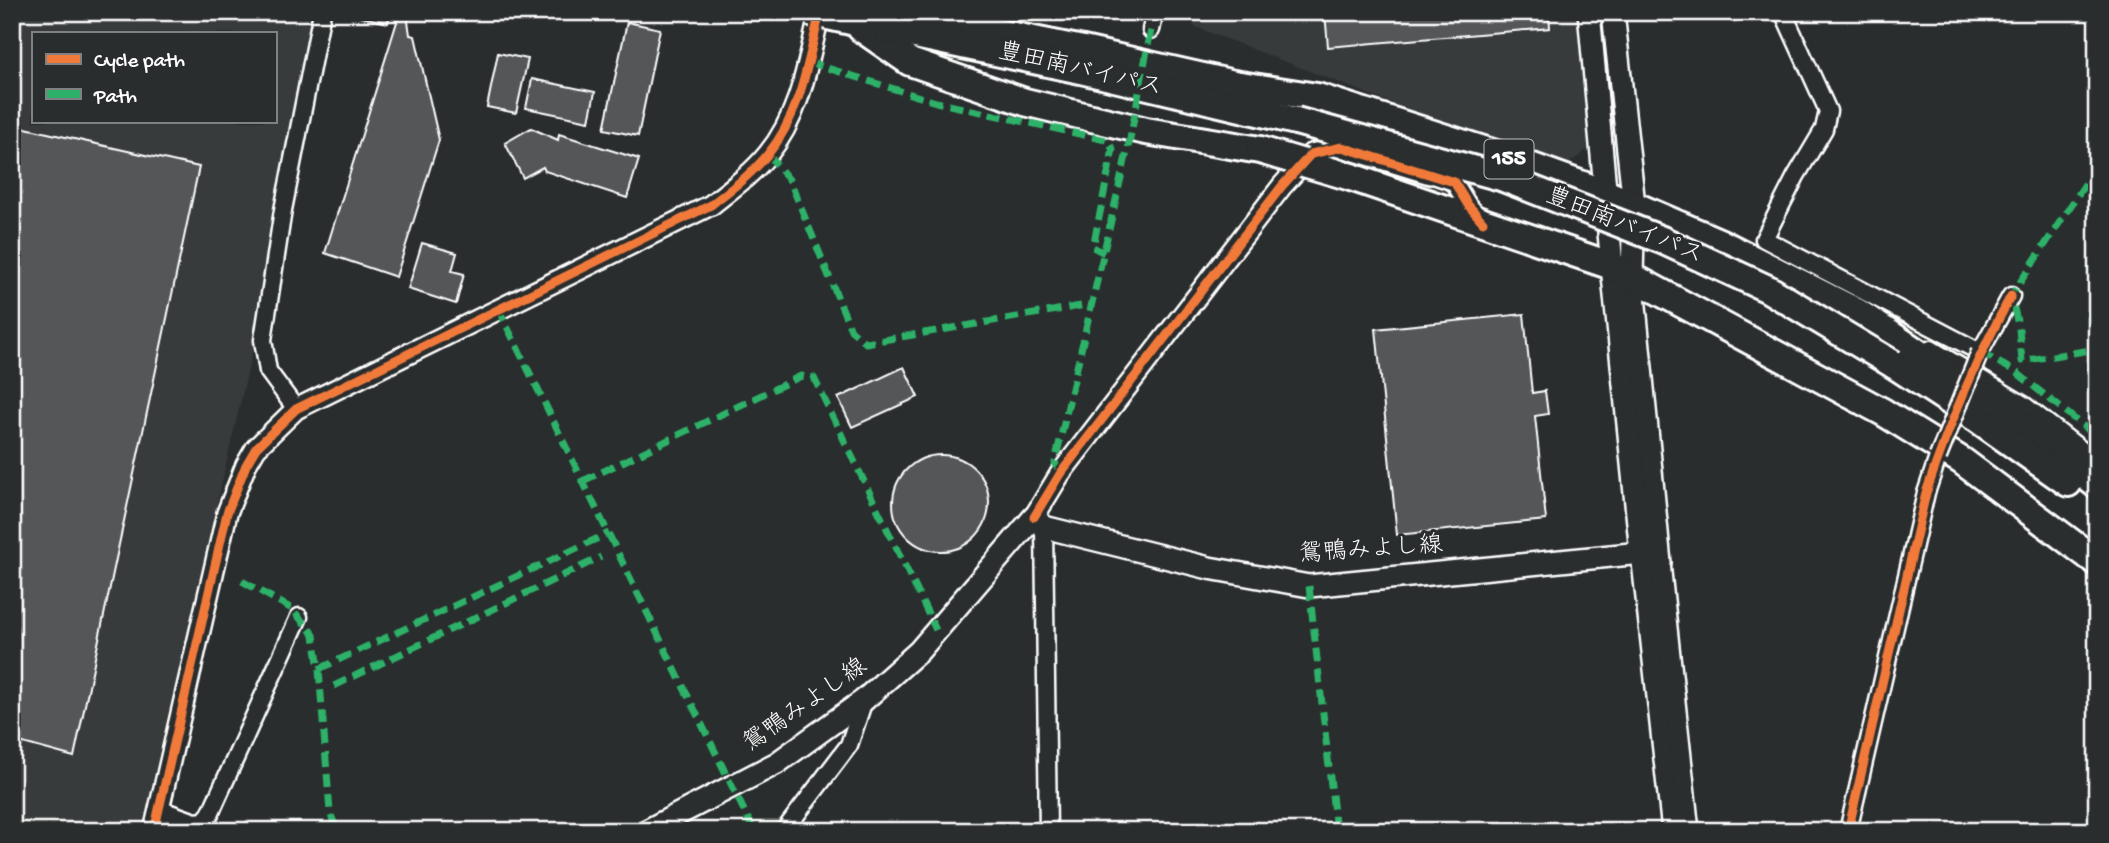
<svg xmlns="http://www.w3.org/2000/svg" width="2109" height="843" viewBox="0 0 2109 843" font-family="'Gochi Hand','Klee One',sans-serif">
<rect width="100%" height="100%" fill="#2a2d2e"/>
<filter id="ink" filterUnits="userSpaceOnUse"><feTurbulence type="fractalNoise" baseFrequency=".0143" numOctaves="2"/><feDisplacementMap in="SourceGraphic" scale="14" xChannelSelector="R" yChannelSelector="G"/><feConvolveMatrix kernelMatrix="1 2 1 2 8 2 1 2 1" color-interpolation-filters="sRGB"/></filter>
<g filter="url(#ink)">
<g fill="#373a3b" fill-rule="evenodd">
<path d="M12,12h319l-190,819h-129zM33,33h242v88h-242z"/>
<polygon points="1196,12 1577,12 1588,149 1562,169 1193,26"/>
</g>
<g fill="#555758" stroke="#fff" stroke-width="2">
<polygon points="358,12 390,12 388,23 357,16"/>
<polygon points="400,12 407,14 410,35 415,36 439,140 396,277 325,253"/>
<polygon points="1325,12 1549,12 1550,28 1328,47"/>
<polygon points="627,22 660,29 638,136 604,129"/>
<polygon points="498,53 528,59 516,113 487,107"/>
<polygon points="532,79 595,92 589,121 526,108"/>
<polygon points="12,125 199,167 74,757 12,740"/>
<polygon points="531,128 558,140 559,134 639,159 627,198 545,171 543,167 523,178 505,143"/>
<polygon points="422,243 457,253 452,271 464,274 456,304 408,289"/>
<polygon points="1524,314 1532,393 1545,391 1548,414 1535,416 1546,520 1397,535 1376,329"/>
<polygon points="904,367 918,397 852,427 838,398"/>
<circle cx="941" cy="503" r="48"/>
</g>
<g fill="none" stroke-linecap="round" stroke-linejoin="round">
<defs>
<g id="minor">
<polyline points="1783,12 1828,111 1824,129 1796,176 1764,239 1980,352 2011,296"/>
<polyline points="1151,30 1155,12"/>
<polyline points="1430,174 1454,182 1468,205 1479,217"/>
<polyline points="1931,349 2024,405 2097,462"/>
<polyline points="296,409 268,371 263,340 283,210 322,12"/>
<polyline points="1044,527 1048,831"/>
<polyline points="159,809 195,822 204,821 210,814 299,617"/>
<polyline points="784,831 849,745 864,700"/>
<polyline points="1848,831 1926,493 1938,457"/>
</g>
<g id="tertiary">
<polyline points="1034,517 1060,474 1282,186 1311,154 1342,147 1430,174"/>
<polyline points="1641,553 1672,831"/>
<polyline points="1660,563 1689,831"/>
<path d="M154,831l73,-318 19,-48 10,-17 40,-39 415,-204c20,-16 41,-31 57,-51 33,-40 40,-93 52,-142"/>
</g>
<g id="secondary">
<polyline points="1613,12 1634,205 1632,275 1660,563"/>
<polyline points="646,831 777,763 864,700 919,651 1034,517 1044,527 1209,568 1309,586 1641,553 1612,266 1589,12"/>
</g>
<g id="trunk">
<polyline points="851,21 925,18 1083,50 1234,84 1317,97 1502,156 1605,193 1721,243 1857,312 2006,412 2097,485"/>
<polyline points="861,28 910,62 1025,102 1146,131 1260,150"/>
<polyline points="887,29 1081,70 1296,121"/>
<polyline points="1351,177 1612,266 1883,412 1962,461 2097,562"/>
<polyline points="1893,364 1976,418 2068,483"/>
</g>
</defs>
<use href="#minor" stroke="#fff" stroke-width="21"/>
<use href="#tertiary" stroke="#fff" stroke-width="24"/>
<use href="#secondary" stroke="#fff" stroke-width="26"/>
<use href="#trunk" stroke="#fff" stroke-width="32"/>
<use href="#minor" stroke="#2a2d2e" stroke-width="16"/>
<use href="#tertiary" stroke="#2a2d2e" stroke-width="19"/>
<use href="#secondary" stroke="#2a2d2e" stroke-width="21"/>
<use href="#trunk" stroke="#2a2d2e" stroke-width="26"/>
<defs>
<polyline id="minor-bridge" points="1938,457 1980,352"/>
<g id="trunk-bridge">
<polyline points="810,12 851,21"/>
<polyline points="1296,121 1501,177 1662,240 1768,289 1893,364"/>
<polyline points="1260,150 1351,177"/>
</g>
</defs>
<use href="#minor-bridge" stroke="#fff" stroke-width="21" stroke-linecap="butt"/>
<use href="#trunk-bridge" stroke="#fff" stroke-width="32" stroke-linecap="butt"/>
<use href="#minor-bridge" stroke="#2a2d2e" stroke-width="16"/>
<use href="#trunk-bridge" stroke="#2a2d2e" stroke-width="26"/>
<g stroke="#2db169" stroke-width="7" stroke-dasharray="14 7" stroke-linecap="butt">
<polyline points="808,62 936,102 1106,140 1113,149 1093,247 1104,253"/>
<polyline points="768,154 790,181 851,330 866,343 1092,304"/>
<polyline points="2097,166 2011,296 2019,329 2022,361 2097,349"/>
<polyline points="498,308 754,831"/>
<polyline points="1980,352 2016,372 2097,437"/>
<polyline points="1060,474 1055,462 1130,139 1151,30"/>
<polyline points="583,481 801,376 814,378 936,630"/>
<polyline points="242,581 292,609 314,635 319,669 330,812 337,831"/>
<polyline points="1309,586 1336,831"/>
<polyline points="319,669 609,533"/>
<polyline points="334,686 601,557"/>
</g>
<defs>
<g id="cycleway">
<polyline points="1034,517 1060,474 1282,186 1311,154 1342,147 1454,182 1468,205 1483,222"/>
<path d="M154,831l73,-318 19,-48 10,-17 40,-39 415,-204c20,-16 41,-31 57,-51 33,-40 40,-93 52,-142"/>
<path d="M1848,831l78,-338c23,-69 50,-134 85,-197"/>
</g>
</defs>
<use href="#cycleway" stroke="#2a2d2e" stroke-width="13"/>
<use href="#cycleway" stroke="#f17a3a" stroke-width="9"/>
</g>
</g>
<g text-anchor="middle" dominant-baseline="central" stroke-width="6" stroke-linejoin="round" paint-order="stroke">
<rect fill="#2a2d2e" stroke="#bfc0c0" stroke-width="2" x="1484.5" y="139.5" width="49" height="39" rx="5"/>
<g font-size="23" font-weight="bold" fill="#fff">
<text x="1509" y="159">155</text>
</g>
<g font-size="24" fill="#fff" stroke="#2a2d2e">
<text transform="translate(1080 71) rotate(13)">豊田南バイパス</text>
<text transform="translate(1624 227) rotate(22)">豊田南バイパス</text>
<text transform="translate(1371 551) rotate(-4)">鴛鴨みよし線</text>
<text transform="translate(806 706) rotate(-35)">鴛鴨みよし線</text>
</g>
</g>
<rect width="2109" height="843" fill="none" stroke="#2a2d2e" stroke-width="42"/>
<rect x="21" y="21" width="2067" height="801" fill="none" stroke="#fff" stroke-width="2.5" filter="url(#ink)"/>
<rect x="32" y="32" width="245" height="91" fill="#2a2d2e" stroke="#7f8182" stroke-width="2"/>
<rect x="46" y="54" width="35" height="10" fill="#f17a3a" stroke="#7f8182" stroke-width="2"/>
<text x="94" y="66" font-size="21" fill="#ffffff">Cycle path</text>
<rect x="46" y="89" width="35" height="10" fill="#2db169" stroke="#7f8182" stroke-width="2"/>
<text x="94" y="102" font-size="21" fill="#ffffff">Path</text>
</svg>
